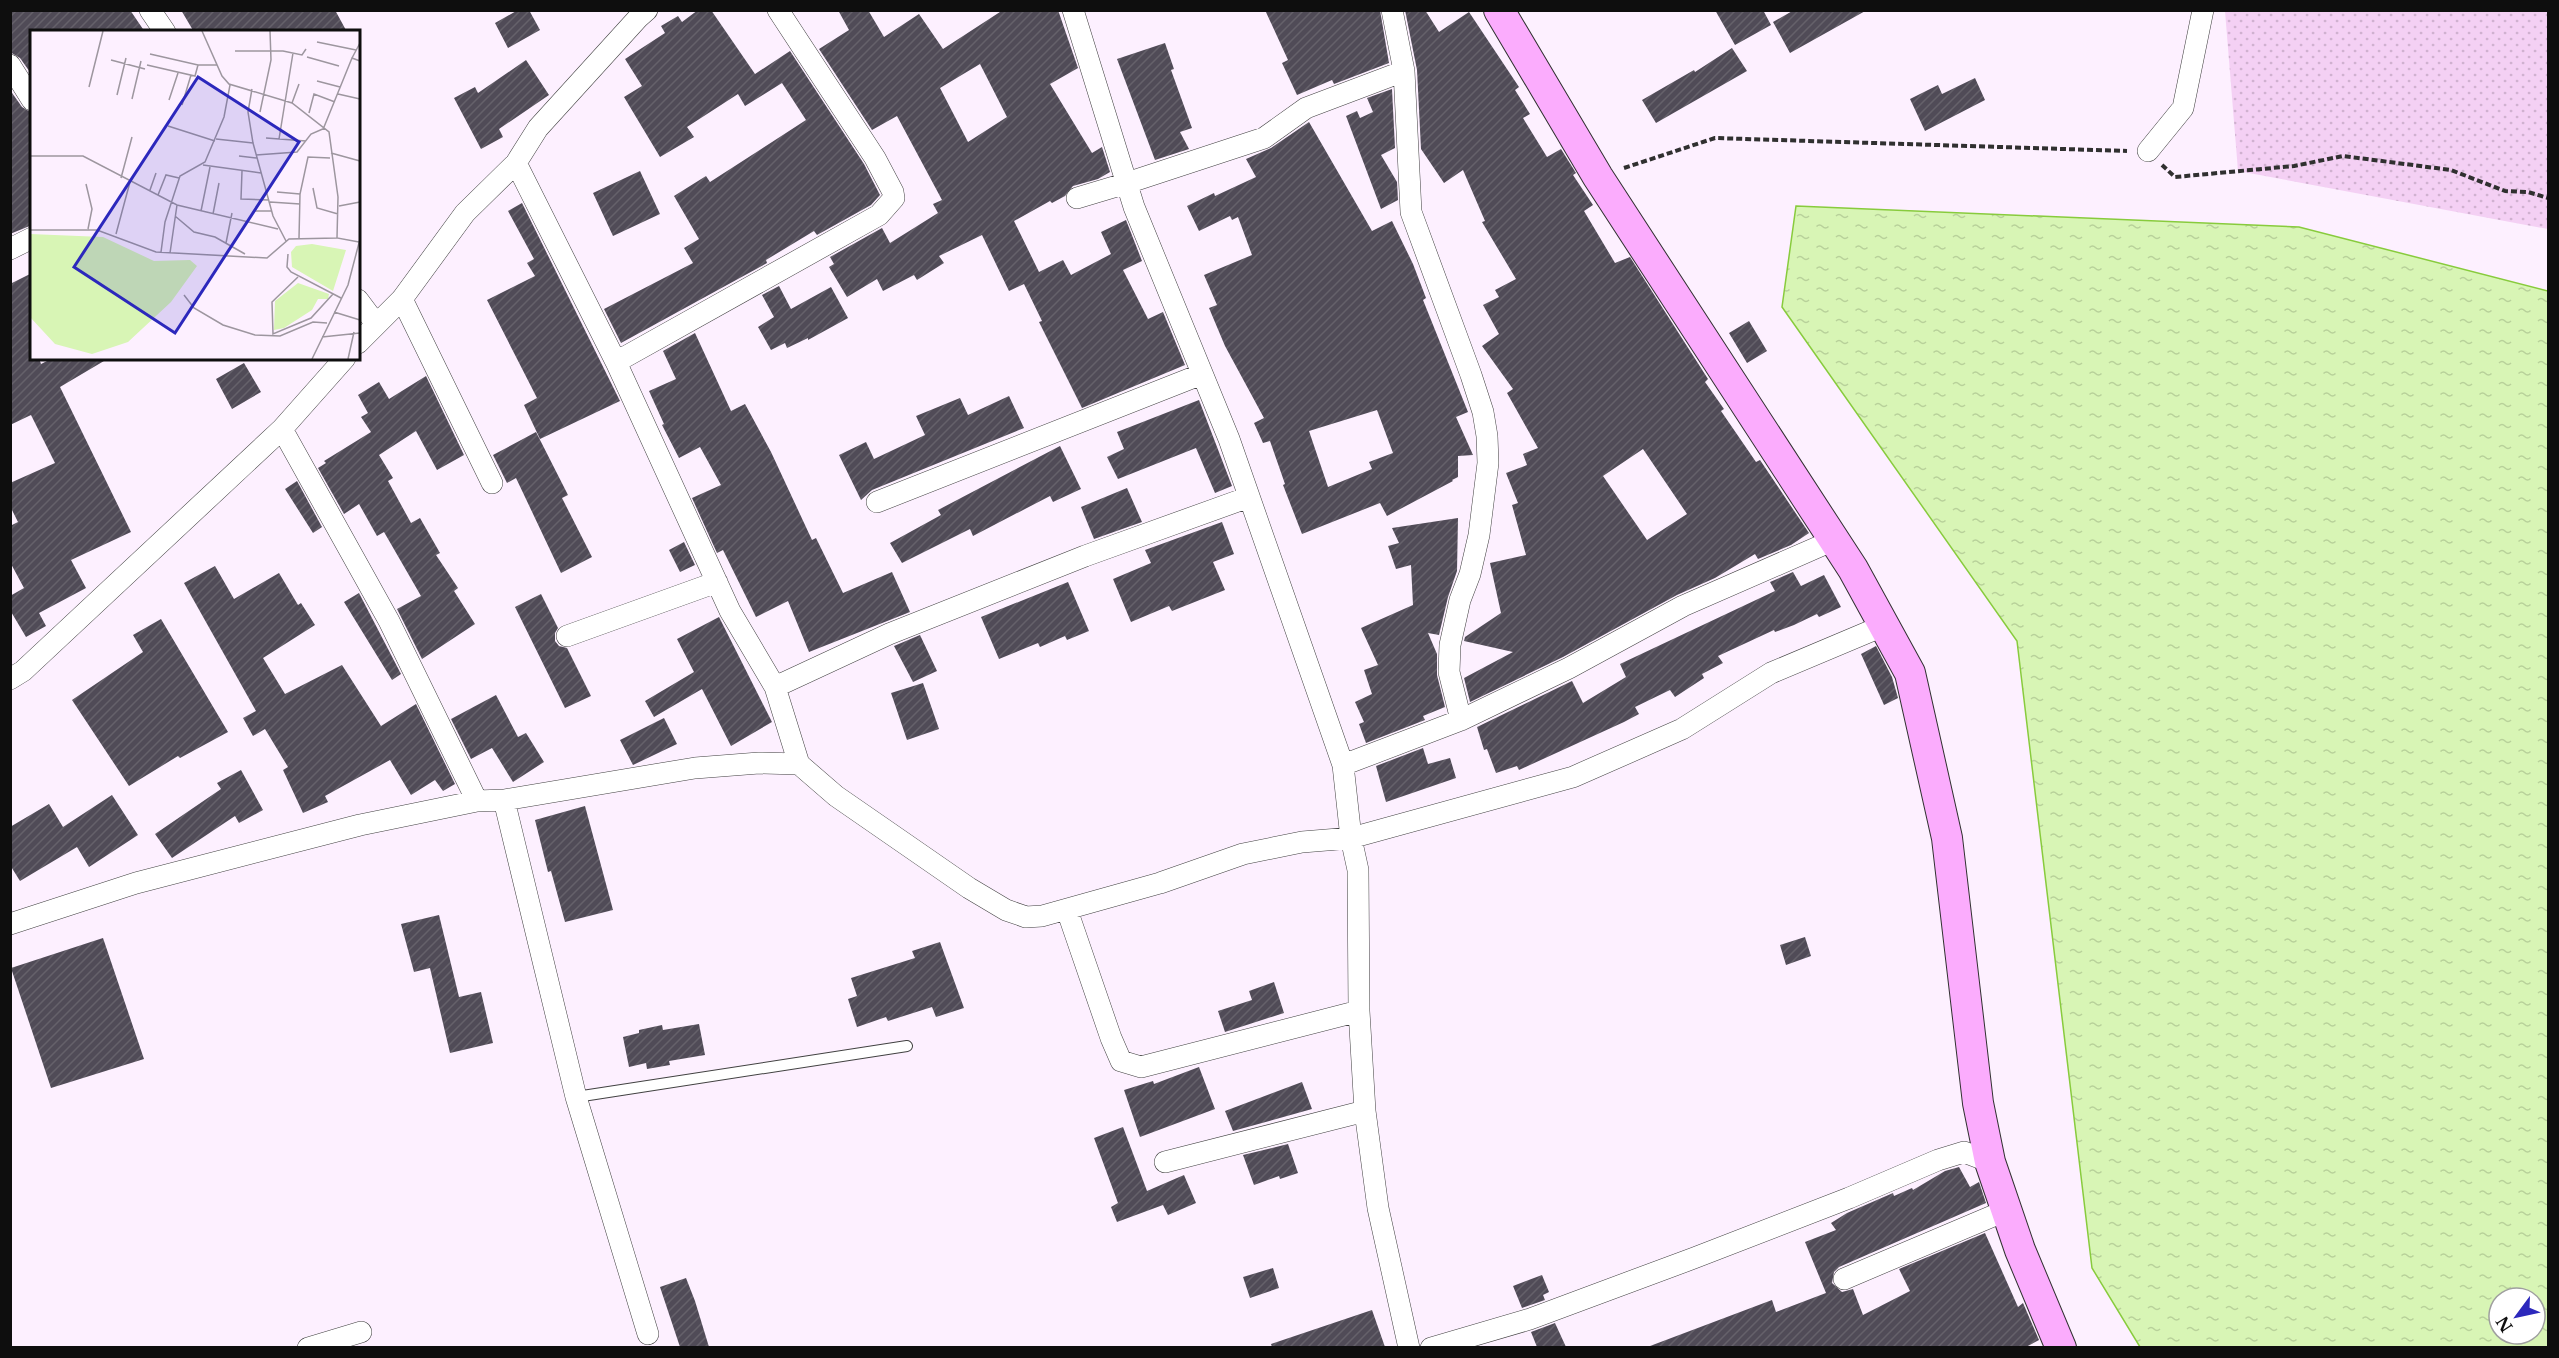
<svg xmlns="http://www.w3.org/2000/svg" width="2559" height="1358" viewBox="0 0 2559 1358" font-family="'Libre Baskerville',serif">
<defs>
<pattern id="farmland-dots" width="8" height="8" patternUnits="userSpaceOnUse" patternTransform="scale(1.5)"><rect width="8" height="8" fill="#f4d0f4"/><path d="M2 2h.1M6 6h.1" fill="none" stroke="#d0b1d0" stroke-width="1.8" stroke-linecap="round"/></pattern>
<pattern id="water-ripples" width="26" height="14" patternUnits="userSpaceOnUse" patternTransform="scale(1.5)"><rect width="26" height="14" fill="#d8f5b5"/><path d="M2 4q2-2 4 0t4 0M15 11q2-2 4 0t4 0" fill="none" stroke="#b8d19a"/></pattern>
<pattern id="building-hatch" width="6" height="6" patternUnits="userSpaceOnUse" patternTransform="scale(1.5)"><rect width="6" height="6" fill="#504b57"/><path d="M-1 1l2-2M0 6l6-6M5 7l2-2" fill="none" stroke="#65616a"/></pattern>
</defs>
<rect width="100%" height="100%" fill="#fdf0ff"/>
<path fill="url(#farmland-dots)" d="M 2225,11 L 2548,11 L 2548,229 L 2238,171 Z"/>
<path fill="url(#water-ripples)" stroke="#88cb3d" stroke-width="1.5" fill-rule="evenodd" d="M 1796,206 L 2299,227 L 2548,291 L 2548,1347 L 2140,1347 L 2092,1268 L 2017,641 L 1782,307 ZM 2499,1298 L 2535,1298 L 2535,1334 L 2499,1334 Z"/>
<path fill="url(#building-hatch)" fill-rule="evenodd" d="M 10,10 L 130,10 L 145,32 L 32,32 L 32,75 L 20,58 L 10,52 Z
M 181,10 L 335,10 L 347,32 L 194,32 Z
M 518,10 L 529,10 L 540,30 L 508,48 L 495,23 Z
M 698,10 L 711,10 L 755,74 L 790,51 L 864,164 L 880,195 L 871,205 L 817,235 L 814,231 L 766,260 L 767,263 L 621,343 L 604,309 L 693,263 L 684,248 L 699,239 L 674,196 L 706,176 L 710,182 L 806,120 L 782,83 L 745,106 L 738,94 L 687,127 L 694,137 L 660,157 L 624,97 L 642,86 L 625,59 L 665,33 L 661,26 L 678,16 L 682,22 Z
M 838,10 L 868,10 L 884,37 L 919,14 L 943,49 L 1003,10 L 1058,10 L 1078,68 L 1050,84 L 1092,153 L 1102,147 L 1110,172 L 1098,179 L 1073,186 L 1065,196 L 1052,203 L 1050,201 L 1014,221 L 1039,272 L 1063,260 L 1071,275 L 1111,254 L 1101,232 L 1126,220 L 1142,261 L 1123,270 L 1148,319 L 1163,312 L 1185,365 L 1082,408 L 1039,322 L 1042,321 L 1024,284 L 1009,291 L 982,235 L 939,256 L 944,263 L 917,280 L 914,275 L 883,291 L 877,279 L 847,297 L 829,267 L 834,264 L 830,257 L 882,228 L 890,243 L 938,213 L 933,204 L 942,200 L 897,116 L 872,130 L 819,49 L 849,30 ZM 980,64 L 1007,117 L 968,142 L 940,88 Z
M 1265,10 L 1380,10 L 1389,63 L 1334,84 L 1332,80 L 1297,95 L 1282,63 L 1288,60 Z
M 1405,10 L 1425,10 L 1439,32 L 1469,12 L 1519,87 L 1515,90 L 1530,114 L 1523,118 L 1547,157 L 1561,149 L 1576,173 L 1573,175 L 1593,205 L 1584,211 L 1615,263 L 1630,257 L 1708,379 L 1705,382 L 1724,409 L 1721,411 L 1756,462 L 1760,460 L 1809,533 L 1791,545 L 1758,559 L 1755,554 L 1715,578 L 1677,595 L 1563,657 L 1470,702 L 1464,678 L 1513,652 L 1464,641 L 1465,637 L 1501,613 L 1490,563 L 1526,555 L 1512,505 L 1518,503 L 1506,473 L 1527,465 L 1523,454 L 1538,448 L 1507,393 L 1513,389 L 1482,346 L 1499,334 L 1483,305 L 1499,297 L 1495,290 L 1516,279 L 1482,222 L 1485,221 L 1463,170 L 1444,183 L 1421,149 L 1417,70 ZM 1643,449 L 1687,514 L 1647,540 L 1603,476 Z
M 1715,10 L 1763,10 L 1771,25 L 1735,45 Z
M 1794,10 L 1867,10 L 1790,53 L 1773,22 Z
M 1165,43 L 1174,69 L 1171,70 L 1192,128 L 1180,132 L 1189,149 L 1155,160 L 1117,59 Z
M 1732,48 L 1747,71 L 1656,123 L 1642,100 L 1694,70 L 1695,72 Z
M 526,60 L 549,95 L 499,129 L 503,137 L 481,149 L 454,98 L 475,87 L 478,93 Z
M 1975,78 L 1985,100 L 1925,131 L 1910,99 L 1938,85 L 1942,94 Z
M 1392,89 L 1395,148 L 1381,155 L 1397,182 L 1398,200 L 1381,209 L 1346,116 L 1357,111 L 1360,118 L 1373,112 L 1367,98 Z
M 10,90 L 22,107 L 32,113 L 32,225 L 10,234 Z
M 1309,122 L 1372,231 L 1392,221 L 1413,264 L 1426,298 L 1423,300 L 1468,412 L 1456,417 L 1473,455 L 1458,456 L 1458,477 L 1452,480 L 1453,481 L 1387,516 L 1380,503 L 1302,534 L 1283,485 L 1285,484 L 1270,441 L 1263,443 L 1254,423 L 1264,418 L 1225,346 L 1209,308 L 1217,305 L 1204,275 L 1252,255 L 1238,217 L 1232,220 L 1230,216 L 1199,231 L 1187,206 L 1214,193 L 1215,196 L 1256,177 L 1246,159 L 1271,148 ZM 1377,410 L 1393,453 L 1369,462 L 1372,469 L 1328,487 L 1309,431 Z
M 640,171 L 660,214 L 613,236 L 593,193 Z
M 522,203 L 620,401 L 540,439 L 524,405 L 537,398 L 487,300 L 535,276 L 527,263 L 534,259 L 508,211 Z
M 32,273 L 32,358 L 39,358 L 41,364 L 53,358 L 109,358 L 60,387 L 131,532 L 71,560 L 86,588 L 39,613 L 46,626 L 26,637 L 10,610 L 10,596 L 24,588 L 10,562 L 10,526 L 18,522 L 10,506 L 10,483 L 55,463 L 31,415 L 10,425 L 10,284 Z
M 779,286 L 791,309 L 831,287 L 848,318 L 808,340 L 808,338 L 787,348 L 785,343 L 771,350 L 758,327 L 774,317 L 762,295 Z
M 1749,321 L 1767,351 L 1747,363 L 1729,333 Z
M 695,333 L 731,411 L 745,404 L 771,452 L 812,540 L 816,538 L 843,593 L 892,572 L 910,612 L 809,652 L 788,601 L 756,617 L 723,550 L 717,553 L 692,498 L 721,485 L 700,447 L 679,458 L 662,425 L 664,424 L 649,391 L 676,379 L 663,351 Z
M 244,363 L 261,392 L 232,409 L 216,379 Z
M 426,376 L 464,455 L 437,470 L 416,431 L 379,455 L 393,478 L 388,481 L 411,523 L 420,518 L 440,553 L 436,555 L 458,588 L 454,591 L 475,624 L 422,659 L 397,609 L 421,596 L 384,532 L 377,536 L 359,504 L 344,514 L 318,468 L 326,463 L 324,461 L 371,432 L 361,417 L 368,413 L 358,395 L 379,382 L 389,399 Z
M 1009,396 L 1024,428 L 872,490 L 861,500 L 839,455 L 866,442 L 874,459 L 925,435 L 916,416 L 960,398 L 968,415 Z
M 1199,400 L 1232,486 L 1215,493 L 1196,448 L 1118,479 L 1107,457 L 1124,449 L 1117,432 Z
M 536,432 L 568,495 L 562,498 L 592,557 L 561,573 L 516,478 L 507,483 L 493,455 Z
M 1060,446 L 1081,489 L 1053,502 L 1050,496 L 973,536 L 970,529 L 902,563 L 890,543 L 941,515 L 938,510 Z
M 297,481 L 322,527 L 313,533 L 285,489 Z
M 1127,488 L 1142,522 L 1094,539 L 1081,507 Z
M 1458,518 L 1457,571 L 1448,597 L 1439,635 L 1428,633 L 1437,654 L 1437,675 L 1445,707 L 1423,716 L 1425,720 L 1366,743 L 1359,724 L 1364,722 L 1355,702 L 1372,694 L 1364,670 L 1378,665 L 1361,628 L 1413,605 L 1411,565 L 1396,569 L 1388,546 L 1399,543 L 1392,528 Z
M 1222,522 L 1234,554 L 1213,562 L 1225,590 L 1172,611 L 1169,606 L 1131,622 L 1113,579 L 1151,563 L 1145,550 Z
M 684,542 L 695,565 L 680,572 L 669,550 Z
M 215,566 L 234,599 L 279,573 L 298,605 L 301,603 L 315,625 L 263,658 L 285,694 L 342,665 L 381,726 L 416,704 L 455,784 L 443,791 L 435,780 L 411,795 L 390,760 L 325,796 L 328,802 L 303,813 L 283,770 L 288,767 L 265,729 L 253,736 L 243,718 L 256,711 L 184,583 Z
M 1793,572 L 1801,586 L 1824,575 L 1841,607 L 1819,617 L 1817,614 L 1794,625 L 1775,632 L 1774,630 L 1718,656 L 1723,663 L 1702,674 L 1704,678 L 1675,697 L 1670,690 L 1635,707 L 1639,714 L 1624,722 L 1519,770 L 1517,766 L 1496,773 L 1487,749 L 1484,750 L 1477,727 L 1572,681 L 1583,703 L 1626,677 L 1620,664 L 1775,591 L 1770,582 Z
M 1068,582 L 1089,631 L 1067,640 L 1065,636 L 1040,647 L 1038,643 L 999,659 L 981,617 Z
M 359,593 L 401,674 L 392,680 L 344,602 Z
M 541,594 L 558,628 L 555,633 L 555,641 L 559,646 L 567,648 L 591,696 L 565,708 L 515,607 Z
M 719,617 L 772,722 L 731,746 L 702,689 L 654,717 L 645,701 L 694,672 L 677,639 Z
M 161,619 L 228,732 L 180,758 L 178,756 L 129,786 L 72,700 L 143,652 L 133,635 Z
M 920,635 L 937,671 L 913,682 L 894,646 Z
M 1876,646 L 1892,677 L 1898,698 L 1884,705 L 1861,654 Z
M 923,683 L 939,729 L 907,740 L 891,693 Z
M 496,695 L 518,737 L 526,733 L 544,762 L 513,782 L 492,748 L 471,759 L 451,719 Z
M 664,718 L 677,744 L 633,765 L 620,740 Z
M 1423,748 L 1428,764 L 1450,758 L 1456,778 L 1386,802 L 1376,766 Z
M 241,770 L 263,810 L 239,823 L 235,816 L 172,858 L 155,834 L 221,789 L 217,783 Z
M 112,795 L 138,835 L 89,867 L 77,847 L 20,881 L 10,865 L 10,827 L 49,804 L 63,827 Z
M 585,806 L 613,910 L 565,922 L 551,871 L 548,872 L 535,820 Z
M 439,915 L 459,997 L 481,992 L 493,1043 L 450,1053 L 430,968 L 414,972 L 401,924 Z
M 1805,937 L 1811,956 L 1786,965 L 1780,945 Z
M 103,938 L 144,1059 L 51,1088 L 11,968 Z
M 940,942 L 964,1008 L 936,1017 L 932,1007 L 888,1021 L 886,1017 L 857,1027 L 848,999 L 857,996 L 851,978 L 915,958 L 912,951 Z
M 1274,982 L 1284,1013 L 1225,1032 L 1218,1011 L 1252,1000 L 1249,991 Z
M 699,1024 L 705,1055 L 669,1061 L 670,1065 L 647,1069 L 646,1063 L 629,1067 L 623,1037 L 639,1033 L 639,1030 L 662,1025 L 663,1030 Z
M 1199,1067 L 1215,1109 L 1140,1137 L 1124,1090 L 1153,1081 L 1154,1084 Z
M 1302,1082 L 1312,1109 L 1233,1131 L 1225,1111 Z
M 1123,1127 L 1147,1191 L 1184,1175 L 1196,1203 L 1168,1215 L 1163,1205 L 1117,1222 L 1111,1207 L 1118,1203 L 1094,1138 Z
M 1288,1144 L 1298,1173 L 1280,1179 L 1279,1176 L 1254,1185 L 1243,1155 Z
M 1959,1167 L 1970,1187 L 1979,1182 L 1986,1203 L 1839,1267 L 1834,1272 L 1832,1283 L 1842,1292 L 1853,1289 L 1863,1315 L 1910,1291 L 1899,1269 L 1985,1233 L 2018,1307 L 2023,1303 L 2039,1340 L 2026,1347 L 1651,1347 L 1650,1346 L 1772,1300 L 1776,1312 L 1826,1293 L 1805,1242 L 1836,1230 L 1831,1223 L 1847,1213 L 1893,1193 L 1894,1196 L 1912,1188 L 1913,1190 L 1945,1171 Z
M 1273,1268 L 1279,1288 L 1250,1298 L 1243,1277 Z
M 1542,1275 L 1549,1292 L 1543,1295 L 1545,1300 L 1522,1308 L 1513,1286 Z
M 686,1278 L 695,1301 L 709,1347 L 680,1347 L 660,1287 Z
M 1372,1310 L 1385,1347 L 1272,1347 L 1271,1344 Z
M 1555,1323 L 1566,1347 L 1537,1347 L 1531,1332 Z"/>
<g fill="none" stroke-linecap="round" stroke-linejoin="round">
<defs>
<path id="service" d="M 576,1097 L 907,1046"/>
<path id="minor" d="M 150,10 L 165,32
M 1073,10 L 1134,207 L 1229,439 L 1343,765 L 1351,838 L 1358,870 L 1359,1011 L 1365,1111 L 1378,1208 L 1409,1348
M 1392,10 L 1404,71 L 1411,212 L 1471,375 L 1483,412 L 1487,436 L 1488,463 L 1479,535 L 1470,574 L 1460,600 L 1450,645 L 1449,672 L 1461,720
M 10,65 L 32,100
M 2148,151 L 2183,108 L 2203,10
M 516,163 L 616,362 L 730,611 L 775,687 L 799,764
M 1077,198 L 1127,183 L 1264,138 L 1306,108 L 1404,71
M 10,249 L 32,238
M 402,299 L 492,483
M 358,300 L 376,324
M 358,343 L 402,299 L 465,213 L 516,163 L 538,128 L 638,18 L 647,10
M 616,362 L 879,215 L 894,198 L 893,192 L 875,158 L 778,10
M 282,429 L 389,621 L 477,801
M 877,502 L 1202,374
M 567,636 L 717,582
M 10,679 L 23,671 L 282,429 L 345,358
M 775,687 L 889,634 L 1085,556 L 1249,497
M 1343,765 L 1461,720 L 1569,668 L 1683,606 L 1834,540
M 504,800 L 576,1097 L 648,1334
M 1067,910 L 1111,1038 L 1121,1061 L 1141,1067 L 1359,1011
M 10,924 L 136,883 L 360,825 L 477,801 L 504,800 L 695,768 L 759,763 L 799,764 L 836,796 L 969,888 L 1006,910 L 1026,917 L 1042,916 L 1160,883 L 1243,854 L 1302,842 L 1351,838 L 1573,777 L 1682,729 L 1771,673 L 1885,625
M 1165,1162 L 1365,1111
M 1844,1279 L 2007,1210
M 308,1348 L 361,1332
M 1431,1348 L 1530,1319 L 1694,1258 L 1849,1198 L 1938,1160 L 1964,1152 L 1990,1162"/>
<path id="secondary" d="M 1499,10 L 1598,177 L 1853,569 L 1910,673 L 1947,838 L 1978,1103 L 1990,1162 L 2020,1250 L 2061,1348"/>
</defs>
<use href="#service" stroke="#414141" stroke-width="12"/>
<use href="#minor" stroke="#414141" stroke-width="22"/>
<use href="#secondary" stroke="#303030" stroke-width="32"/>
<path stroke="#303030" stroke-width="4" stroke-dasharray="6 3" stroke-linecap="butt" d="M 2162,165 L 2175,177 L 2294,166 L 2343,156 L 2451,170 L 2505,191 L 2528,192 L 2548,198
M 1624,168 L 1715,138 L 2127,151"/>
<use href="#service" stroke="#fff" stroke-width="10"/>
<use href="#minor" stroke="#fff" stroke-width="21"/>
<use href="#secondary" stroke="#fbacfd" stroke-width="30"/>
</g>
<g transform="translate(30 30)">
<rect width="330" height="330" fill="#fdf0ff"/>
<path d="M 0,204 L 73,207 L 124,231 L 160,230 L 167,236 L 141,272 L 98,312 L 62,324 L 25,314 L 0,287 ZM 282,214 L 316,220 L 303,261 L 262,237 L 261,222 L 266,216 ZM 268,253 L 299,264 L 298,269 L 288,269 L 282,280 L 254,298 L 244,300 L 245,271 Z" fill="#d8f5b5"/>
<path fill="none" stroke="#9d969f" stroke-width="1.5" d="M 172,1 L 192,46 L 199,54 L 262,73 L 299,102 L 308,167 L 307,208 L 329,212M 287,12 L 326,20M 330,13 L 322,28 L 330,31M 205,21 L 253,21 L 272,25 L 276,19M 120,24 L 168,35 L 187,35M 277,27 L 309,36M 81,30 L 115,39M 117,35 L 165,46 L 168,35M 287,51 L 310,57M 59,57 L 73,1M 222,59 L 218,82 L 223,113 L 243,186 L 256,211M 308,64 L 330,69M 87,65 L 96,28M 102,69 L 111,31M 139,70 L 148,43M 262,73 L 269,54M 152,75 L 161,45M 230,82 L 241,30 L 240,1M 279,83 L 284,64 L 305,72M 138,96 L 185,111M 294,97 L 322,28M 236,108 L 276,111M 186,109 L 223,113M 249,109 L 263,23M 301,123 L 330,131M 226,125 L 267,122 L 281,104 L 295,98M 0,126 L 53,126 L 147,175 L 248,199M 209,126 L 227,128M 173,135 L 231,143M 212,141 L 211,169 L 239,170M 91,148 L 102,107M 56,154 L 62,179 L 58,199M 283,158 L 287,178 L 308,184M 120,160 L 126,143M 247,162 L 270,164M 128,165 L 136,145 L 149,148M 240,172 L 270,174M 309,176 L 330,172M 171,181 L 180,137M 223,181 L 242,181M 183,184 L 189,153M 145,186 L 164,202 L 185,207 L 215,224M 0,200 L 67,200 L 126,222 L 237,228 L 259,209 L 307,208M 86,204 L 100,152M 269,208 L 270,164 L 278,127 L 300,128M 196,213 L 202,183M 131,222 L 135,192 L 150,146 L 175,132 L 194,87 L 200,55M 140,223 L 147,175M 258,224 L 257,237 L 261,242 L 311,268M 268,247 L 242,272 L 243,304 L 281,288 L 303,264M 154,265 L 164,278 L 193,295 L 225,305 L 250,306 L 283,292 L 297,293M 304,282 L 330,290M 292,307 L 330,303M 282,329 L 318,255 L 330,209M 318,329 L 324,302"/>
<path fill="#2c28bc" fill-opacity="0.15" stroke="#2c28bc" stroke-width="3" d="M 168,47 L 269,112 L 145,303 L 44,237 Z"/>
<rect width="330" height="330" fill="none" stroke="#0e0e0e" stroke-width="3"/>
</g>
<rect width="2559" height="1358" fill="none" stroke="#0e0e0e" stroke-width="24"/>
<g transform="translate(2517 1316) rotate(237)"><circle r="28" fill="#ffffff" stroke="#9f9f9f" stroke-width="1.5"/>
<path d="M0-4.5L10 22L0 15L-10 22Z" fill="#2c28bc"/>
<text y="-9" font-size="16" font-weight="bold" text-anchor="middle" fill="#0e0e0e">N</text>
</g>
</svg>
